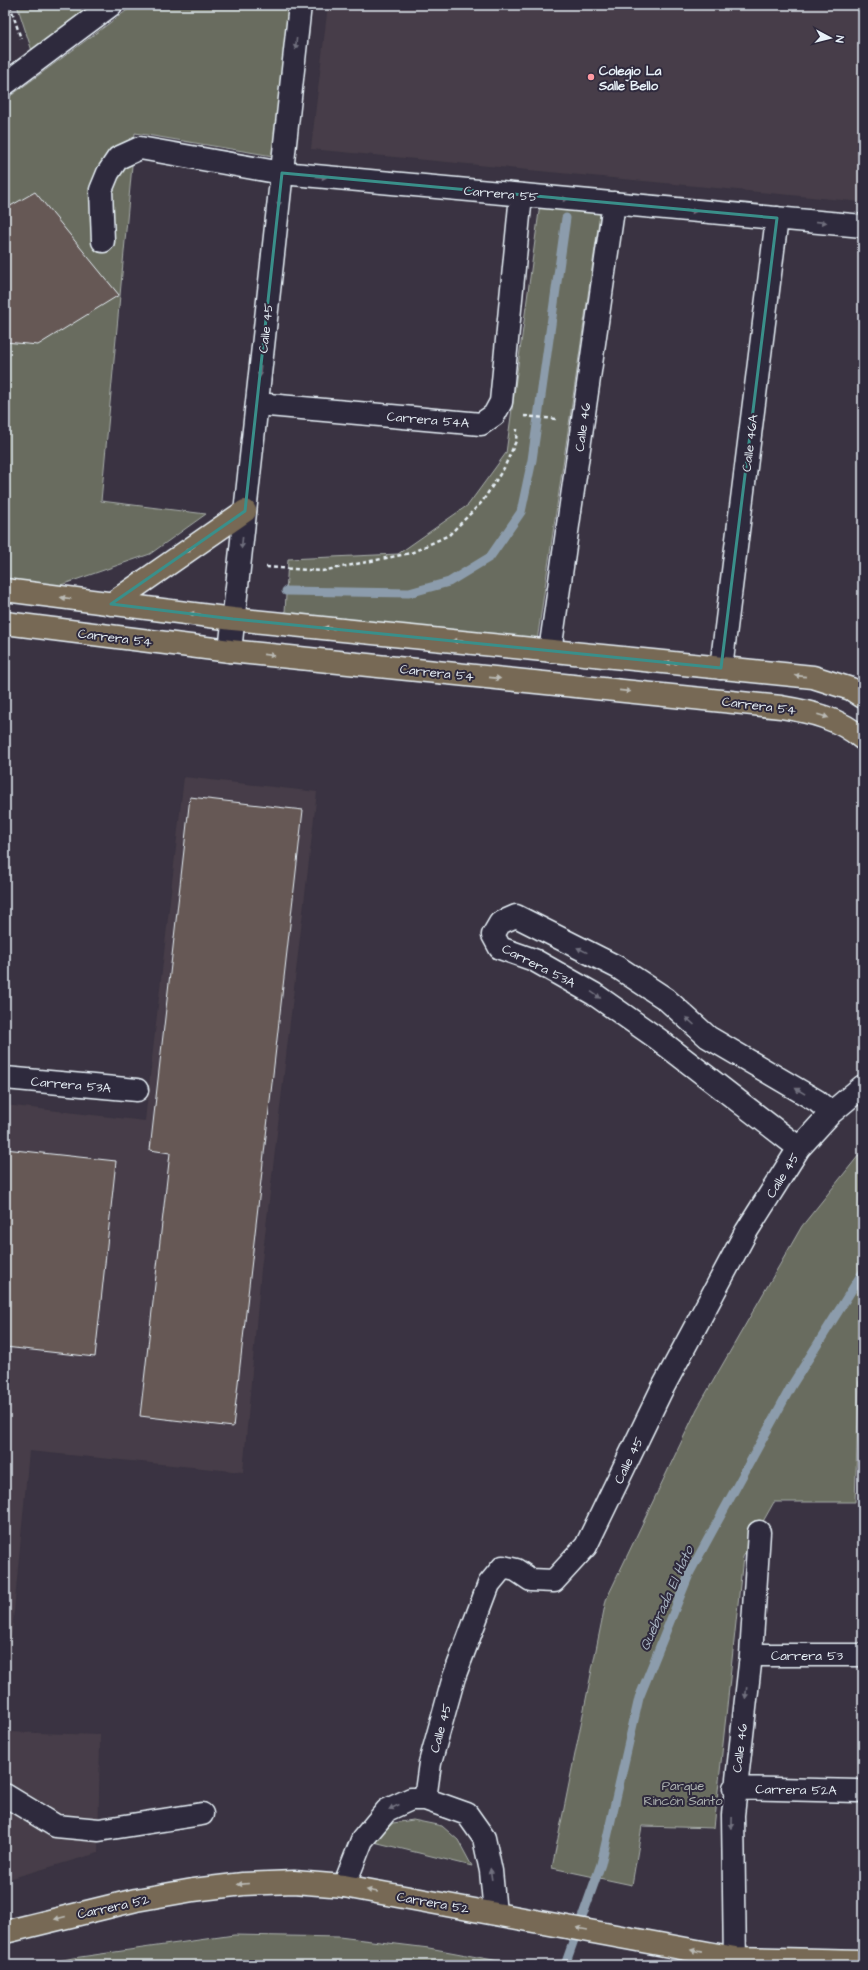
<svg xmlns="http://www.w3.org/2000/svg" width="868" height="1970" viewBox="0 0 868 1970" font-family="'Architects Daughter',sans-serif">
<rect width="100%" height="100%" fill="#3a3342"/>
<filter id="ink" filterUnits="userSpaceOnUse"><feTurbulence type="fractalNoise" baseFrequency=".025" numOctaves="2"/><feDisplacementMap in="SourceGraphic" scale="8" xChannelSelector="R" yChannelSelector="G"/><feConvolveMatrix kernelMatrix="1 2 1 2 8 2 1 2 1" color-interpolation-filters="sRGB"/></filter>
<g filter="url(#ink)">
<path fill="#473e48" d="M 328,5 L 863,5 L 863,202 L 311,149 Z
M 184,777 L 317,792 L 261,1269 L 243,1472 L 29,1451 L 5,1706 L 5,1105 L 145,1121 Z
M 5,1732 L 100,1735 L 98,1853 L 5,1880 Z"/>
<path fill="#696c5e" stroke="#a8aeab" d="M 17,5 L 96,5 L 32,51 Z
M 134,5 L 292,5 L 273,156 L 135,133 L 101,501 L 206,514 L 150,554 L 58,586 L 5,579 L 5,100 Z
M 541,197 L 600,214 L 537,641 L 285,612 L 288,559 L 398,554 L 468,505 L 506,453 Z
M 863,1150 L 863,1376 L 859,1382 L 855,1502 L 774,1502 L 743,1557 L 714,1828 L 642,1826 L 632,1885 L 552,1868 L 606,1600 L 697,1409 L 802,1226 Z
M 413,1820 L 442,1826 L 458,1840 L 472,1866 L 374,1842 L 393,1823 Z
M 234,1935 L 339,1937 L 429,1948 L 520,1965 L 38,1965 L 73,1958 Z"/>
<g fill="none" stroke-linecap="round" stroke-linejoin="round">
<path stroke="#8c9cac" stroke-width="9" d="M 286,591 L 409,593 L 449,582 L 490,557 L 521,512 L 532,460 L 566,218
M 565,1965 L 601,1864 L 639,1698 L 690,1572 L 792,1385 L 863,1272"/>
</g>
<path fill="#665955" stroke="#e8f1f8" d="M 35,192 L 119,295 L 38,345 L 5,342 L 5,209 Z
M 190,797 L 303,810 L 233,1427 L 140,1416 L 170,1153 L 150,1150 Z
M 5,1149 L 116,1161 L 95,1357 L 5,1347 Z"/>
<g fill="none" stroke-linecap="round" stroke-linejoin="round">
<defs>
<path id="minor" d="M 5,84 L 111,5
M 103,241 L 101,190 L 108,173 L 118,158 L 140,148 L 282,173 L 863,226
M 257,404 L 481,424 L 494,415 L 501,402 L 521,195
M 230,651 L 300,5
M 550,651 L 614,203
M 721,668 L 777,218
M 5,1078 L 137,1090
M 799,1148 L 658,1039 L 594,994 L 534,960 L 500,948 L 493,935 L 500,923 L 516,916 L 619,968 L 666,999 L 708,1037 L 817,1101 L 831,1113
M 751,1655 L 863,1655
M 734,1788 L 857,1791
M 5,1795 L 56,1826 L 99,1830 L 202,1814
M 425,1799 L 430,1763 L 454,1677 L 489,1584 L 503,1567 L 516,1570 L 531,1580 L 554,1581 L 586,1546 L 661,1391 L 746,1232 L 799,1148 L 831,1113 L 863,1086
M 344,1886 L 362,1840 L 387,1810 L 411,1799 L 425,1799 L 467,1814 L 484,1838 L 491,1871 L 495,1913
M 735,1965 L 733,1815 L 751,1655 L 759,1532"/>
<path id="major" d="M 5,590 L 233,619 L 813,677 L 851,689 L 863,697
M 111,604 L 245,511
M 5,623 L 230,651 L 781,707 C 811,712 839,718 863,739
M 5,1932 L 136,1900 L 193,1890 L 243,1884 L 294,1882 L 344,1886 L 735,1958 L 863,1961"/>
</defs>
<use href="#minor" stroke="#e8f1f8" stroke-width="25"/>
<use href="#major" stroke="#e8f1f8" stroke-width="25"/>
<path stroke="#e8f1f8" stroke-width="2.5" stroke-dasharray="4 3" stroke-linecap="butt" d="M 10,5 L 21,39
M 524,416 L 557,419
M 266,567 L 322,571 L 411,553 L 449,535 L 482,502 L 504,468 L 516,441 L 517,429"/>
<use href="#minor" stroke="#2f2a3d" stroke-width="22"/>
<use href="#major" stroke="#776954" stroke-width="22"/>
</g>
<defs><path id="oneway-solid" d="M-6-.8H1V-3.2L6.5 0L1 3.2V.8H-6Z"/></defs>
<g fill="#70707e">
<use href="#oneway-solid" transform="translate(296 44) rotate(96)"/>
<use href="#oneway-solid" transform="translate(321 177) rotate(5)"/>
<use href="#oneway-solid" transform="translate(562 199) rotate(5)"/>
<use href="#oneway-solid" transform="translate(279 201) rotate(96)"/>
<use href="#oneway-solid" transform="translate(691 211) rotate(5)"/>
<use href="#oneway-solid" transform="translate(821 222) rotate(5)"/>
<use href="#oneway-solid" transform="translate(260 372) rotate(96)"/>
<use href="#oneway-solid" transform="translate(242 543) rotate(96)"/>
<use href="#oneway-solid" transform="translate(582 950) rotate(-154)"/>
<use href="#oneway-solid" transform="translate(596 995) rotate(34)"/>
<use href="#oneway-solid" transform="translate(690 1021) rotate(-138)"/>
<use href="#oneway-solid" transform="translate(800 1091) rotate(-149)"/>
<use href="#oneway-solid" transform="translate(746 1693) rotate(97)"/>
<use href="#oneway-solid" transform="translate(394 1807) rotate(155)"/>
<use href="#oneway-solid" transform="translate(732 1823) rotate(91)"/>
<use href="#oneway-solid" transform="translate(491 1874) rotate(-98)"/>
</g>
<g fill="#bbbbb6">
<use href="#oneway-solid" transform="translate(190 549) rotate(145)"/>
<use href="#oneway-solid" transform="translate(66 598) rotate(-173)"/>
<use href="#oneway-solid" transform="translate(195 614) rotate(-173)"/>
<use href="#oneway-solid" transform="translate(329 628) rotate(-174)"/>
<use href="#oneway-solid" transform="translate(458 641) rotate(-174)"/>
<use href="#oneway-solid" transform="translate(269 655) rotate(6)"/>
<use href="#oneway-solid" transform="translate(671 663) rotate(-174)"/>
<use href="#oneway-solid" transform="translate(800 676) rotate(-174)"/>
<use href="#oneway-solid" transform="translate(495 678) rotate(6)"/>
<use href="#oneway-solid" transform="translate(625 691) rotate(6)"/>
<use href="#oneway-solid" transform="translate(823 716) rotate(18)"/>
<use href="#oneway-solid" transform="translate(243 1884) rotate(175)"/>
<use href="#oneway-solid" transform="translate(372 1891) rotate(-170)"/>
<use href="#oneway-solid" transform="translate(60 1918) rotate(166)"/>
<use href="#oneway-solid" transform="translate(582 1929) rotate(-170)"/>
<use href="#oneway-solid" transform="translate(696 1951) rotate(-169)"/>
</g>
</g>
<path fill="none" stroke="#3a8f8a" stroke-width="3" stroke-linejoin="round" d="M 282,173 L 777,218 L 721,668 L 233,619 L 111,604 L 245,511 Z"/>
<circle fill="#ff9aa2" stroke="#2f2a3d" stroke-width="1.5" cx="591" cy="77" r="4"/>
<g text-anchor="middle" stroke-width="4" stroke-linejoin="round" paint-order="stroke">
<g font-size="13" font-weight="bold" fill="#e8f1f8" stroke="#2f2a3d" text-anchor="start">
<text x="599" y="75">Colegio La<tspan x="599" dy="15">Salle Bello</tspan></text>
</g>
<g font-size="13" fill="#e8f1f8" stroke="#2f2a3d">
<text transform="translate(501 193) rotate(5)" y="5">Carrera 55</text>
<text transform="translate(265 328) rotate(-84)" y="5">Calle 45</text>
<text transform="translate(428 419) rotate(5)" y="5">Carrera 54A</text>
<text transform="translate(582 427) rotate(-82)" y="5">Calle 46</text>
<text transform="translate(749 443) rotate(-83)" y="5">Calle 46A</text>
<text transform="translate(115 637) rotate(7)" y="5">Carrera 54</text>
<text transform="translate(437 672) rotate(6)" y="5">Carrera 54</text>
<text transform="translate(759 705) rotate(7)" y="5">Carrera 54</text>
<text transform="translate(539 965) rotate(27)" y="5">Carrera 53A</text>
<text transform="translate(71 1084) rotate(5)" y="5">Carrera 53A</text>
<text transform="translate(782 1175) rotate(-58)" y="5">Calle 45</text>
<text transform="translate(628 1460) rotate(-64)" y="5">Calle 45</text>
<text x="807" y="1660">Carrera 53</text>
<text transform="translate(440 1728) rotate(-75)" y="5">Calle 45</text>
<text transform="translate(739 1748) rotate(-83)" y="5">Calle 46</text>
<text transform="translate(796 1789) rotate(1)" y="5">Carrera 52A</text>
<text transform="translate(433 1902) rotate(10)" y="5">Carrera 52</text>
<text transform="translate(113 1906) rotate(-12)" y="5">Carrera 52</text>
</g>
<g font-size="13" fill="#afb5b3" stroke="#2f2a3d">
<text x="683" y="1790">Parque<tspan x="683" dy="15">Rincón Santo</tspan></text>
</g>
<g font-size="14" font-style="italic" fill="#abb8c6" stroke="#2f2a3d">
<text transform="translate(666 1598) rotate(-66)" y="5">Quebrada El Hato</text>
</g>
</g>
<rect width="868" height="1970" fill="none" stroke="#2f2a3d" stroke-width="20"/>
<rect x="10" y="10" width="848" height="1950" fill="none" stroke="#e8f1f8" stroke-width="1.5" filter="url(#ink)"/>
<g transform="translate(830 38) rotate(97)" stroke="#2f2a3d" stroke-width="3" paint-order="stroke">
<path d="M0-3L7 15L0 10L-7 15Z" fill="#e8f1f8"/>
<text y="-6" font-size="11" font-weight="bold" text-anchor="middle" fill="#e8f1f8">N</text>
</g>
</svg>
